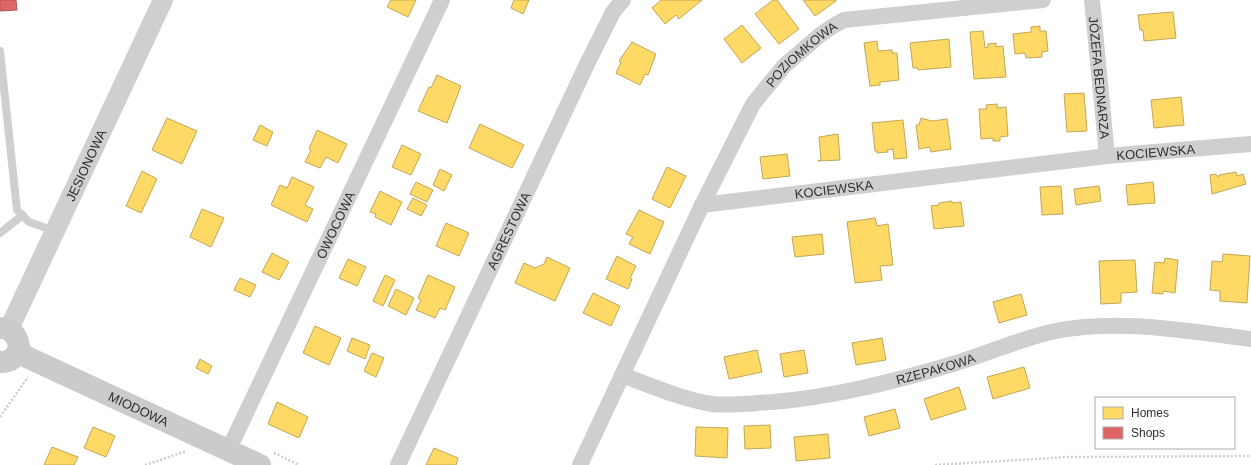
<svg xmlns="http://www.w3.org/2000/svg" width="1251" height="465" viewBox="0 0 1251 465" font-family="Helvetica,sans-serif">
<rect width="100%" height="100%" fill="#fff"/>
<path fill="#ffd966" stroke="#c1a656" d="M 391,0 L 416,0 L 408,17 L 387,7 Z
M 514,0 L 529,0 L 523,14 L 511,8 Z
M 661,0 L 702,0 L 679,19 L 676,15 L 665,24 L 652,8 Z
M 773,0 L 777,0 L 799,29 L 779,44 L 755,14 Z
M 803,0 L 836,0 L 836,1 L 815,16 Z
M 1173,12 L 1176,38 L 1144,41 L 1143,30 L 1140,30 L 1138,15 Z
M 742,25 L 761,48 L 742,63 L 724,39 Z
M 1040,26 L 1040,31 L 1046,31 L 1048,51 L 1042,52 L 1042,57 L 1026,58 L 1025,53 L 1015,54 L 1013,34 L 1031,32 L 1031,27 Z
M 983,31 L 985,48 L 988,47 L 988,44 L 996,43 L 996,47 L 1003,46 L 1006,77 L 974,79 L 970,32 Z
M 949,39 L 951,67 L 918,70 L 918,68 L 913,68 L 910,43 Z
M 877,41 L 878,51 L 892,50 L 892,53 L 897,53 L 899,80 L 880,82 L 880,85 L 870,86 L 864,43 Z
M 632,42 L 656,54 L 648,75 L 645,74 L 640,85 L 616,73 L 621,62 L 619,61 Z
M 437,75 L 461,86 L 447,123 L 418,111 L 429,87 L 431,88 Z
M 1084,93 L 1087,131 L 1067,132 L 1064,94 Z
M 1181,97 L 1184,125 L 1154,128 L 1151,100 Z
M 997,104 L 997,108 L 1006,107 L 1008,136 L 1000,137 L 1000,141 L 993,141 L 993,138 L 981,139 L 979,109 L 987,109 L 986,105 Z
M 167,118 L 197,131 L 182,164 L 152,150 Z
M 921,118 L 932,121 L 947,119 L 951,149 L 931,152 L 930,147 L 919,149 L 916,125 L 919,125 Z
M 903,120 L 907,158 L 894,159 L 893,149 L 887,150 L 888,152 L 877,153 L 877,151 L 875,151 L 872,123 Z
M 480,124 L 524,145 L 512,168 L 469,148 Z
M 260,125 L 273,132 L 267,146 L 253,140 Z
M 317,130 L 347,144 L 338,163 L 326,157 L 320,168 L 305,162 L 311,150 L 309,149 Z
M 838,134 L 840,160 L 818,161 L 821,160 L 819,137 Z
M 402,145 L 421,154 L 411,175 L 392,167 Z
M 787,154 L 790,176 L 763,179 L 760,157 Z
M 667,167 L 686,176 L 670,208 L 652,199 Z
M 440,169 L 452,175 L 444,191 L 433,185 Z
M 142,171 L 157,179 L 141,213 L 126,206 Z
M 1236,172 L 1237,176 L 1243,174 L 1246,184 L 1212,194 L 1210,175 L 1215,174 L 1219,177 L 1219,175 Z
M 292,177 L 314,187 L 305,205 L 313,209 L 307,222 L 271,205 L 280,185 L 287,188 Z
M 416,182 L 433,190 L 427,202 L 410,194 Z
M 1153,182 L 1155,203 L 1128,205 L 1126,185 Z
M 1061,186 L 1063,214 L 1042,215 L 1040,187 Z
M 1099,186 L 1101,201 L 1076,205 L 1074,189 Z
M 380,191 L 402,202 L 391,225 L 375,217 L 376,214 L 370,212 Z
M 413,198 L 427,205 L 421,216 L 407,209 Z
M 952,201 L 952,203 L 961,202 L 964,226 L 934,229 L 931,206 L 939,205 L 939,203 Z
M 202,209 L 224,218 L 211,247 L 190,237 Z
M 639,210 L 664,222 L 650,254 L 629,244 L 633,237 L 626,234 Z
M 875,218 L 877,226 L 888,224 L 893,265 L 880,266 L 882,280 L 855,283 L 847,222 Z
M 446,223 L 469,233 L 459,256 L 436,246 Z
M 822,234 L 824,254 L 795,257 L 792,237 Z
M 272,253 L 289,262 L 279,280 L 262,272 Z
M 1223,254 L 1250,256 L 1247,303 L 1220,301 L 1220,291 L 1210,290 L 1212,261 L 1222,262 Z
M 617,256 L 636,266 L 630,278 L 632,279 L 628,289 L 606,279 Z
M 547,257 L 570,268 L 555,301 L 515,283 L 524,263 L 535,268 L 544,264 Z
M 1165,258 L 1178,260 L 1175,293 L 1163,291 L 1163,294 L 1152,293 L 1155,262 L 1164,263 Z
M 348,259 L 366,267 L 357,286 L 339,278 Z
M 1135,260 L 1137,292 L 1121,293 L 1121,303 L 1101,304 L 1099,261 Z
M 385,275 L 395,280 L 383,306 L 373,301 Z
M 428,275 L 455,287 L 445,310 L 440,308 L 435,318 L 416,310 L 421,300 L 418,298 Z
M 240,278 L 256,285 L 250,297 L 234,290 Z
M 396,289 L 414,298 L 406,315 L 388,306 Z
M 593,293 L 620,306 L 611,326 L 583,313 Z
M 1021,294 L 1027,315 L 999,323 L 993,302 Z
M 315,326 L 341,338 L 329,365 L 303,353 Z
M 352,338 L 370,345 L 365,359 L 347,351 Z
M 882,338 L 886,360 L 856,365 L 852,343 Z
M 757,350 L 762,372 L 729,379 L 724,357 Z
M 804,350 L 808,373 L 784,377 L 780,354 Z
M 372,353 L 384,358 L 376,377 L 364,371 Z
M 200,359 L 212,366 L 208,374 L 196,368 Z
M 1024,367 L 1030,388 L 993,399 L 987,377 Z
M 959,387 L 966,409 L 931,420 L 924,399 Z
M 277,402 L 308,417 L 299,438 L 268,424 Z
M 895,409 L 900,428 L 869,436 L 864,417 Z
M 770,425 L 771,448 L 745,449 L 744,426 Z
M 93,427 L 115,436 L 106,457 L 84,448 Z
M 696,427 L 728,428 L 727,458 L 695,456 Z
M 828,434 L 830,458 L 796,461 L 794,437 Z
M 52,447 L 78,457 L 74,465 L 44,465 Z
M 434,448 L 458,458 L 456,465 L 426,465 Z"/>
<path fill="#e06666" stroke="#ab5656" d="M 0,0 L 16,0 L 17,10 L 0,11 Z"/>
<g fill="none" stroke-linecap="round" stroke-linejoin="round">
<path stroke="#cdcdcd" stroke-width="2.5" stroke-dasharray="2 2" stroke-linecap="butt" d="M 0,417 L 28,377
M 274,453 L 299,465
M 145,465 L 187,451
M 935,465 L 1068,457 L 1251,456"/>
<path stroke="#cfcfcf" stroke-width="8" d="M 0,51 L 17,210 L 29,222 L 55,231
M 0,233 L 23,215"/>
<g stroke="#cfcfcf" stroke-width="16">
<path id="s1" d="M 1092,0 L 1107,156"/>
<path id="s2" d="M 702,205 L 753,104 L 784,66 L 820,35 L 833,26 L 844,20 L 1043,0"/>
<path id="s3" d="M 622,375 C 652,386 681,399 712,404 C 731,406 753,403 773,402 C 833,397 892,382 950,365 C 984,355 1017,340 1051,332 C 1117,318 1186,331 1251,339"/>
<path id="s4" d="M 228,451 L 442,0"/>
<path id="s5" d="M 398,465 L 588,62 L 613,12 L 623,0"/>
<path id="s6" d="M 580,465 L 702,205 L 1107,156 L 1251,144"/>
</g>
<path stroke="#cfcfcf" stroke-width="20" id="s7" d="M 9,329 L 163,0"/>
<g stroke="#cbcbcb" stroke-width="22">
<path d="M 0,328 C 11,328 17,335 19,346 C 17,357 11,362 0,362"/>
<path id="s8" d="M 18,353 L 260,465"/>
</g>
</g>
<g text-anchor="middle" stroke-width="4" stroke-linejoin="round" paint-order="stroke">
<g font-size="13" fill="#303030" stroke="#fff">
<text dy="5" stroke="none"><textPath href="#s2" startOffset="183">POZIOMKOWA</textPath></text>
<text dy="5" stroke="none"><textPath href="#s1" startOffset="78">JÓZEFA BEDNARZA</textPath></text>
<text dy="5" stroke="none"><textPath href="#s6" startOffset="744">KOCIEWSKA</textPath></text>
<text dy="5" stroke="none"><textPath href="#s7" startOffset="181">JESIONOWA</textPath></text>
<text dy="5" stroke="none"><textPath href="#s6" startOffset="420">KOCIEWSKA</textPath></text>
<text dy="5" stroke="none"><textPath href="#s4" startOffset="250">OWOCOWA</textPath></text>
<text dy="5" stroke="none"><textPath href="#s5" startOffset="259">AGRESTOWA</textPath></text>
<text dy="5" stroke="none"><textPath href="#s3" startOffset="322">RZEPAKOWA</textPath></text>
<text dy="5" stroke="none"><textPath href="#s8" startOffset="133">MIODOWA</textPath></text>
</g>
</g>
<rect x="1095" y="397" width="140" height="52" fill="#ffffff" stroke="#acacac"/>
<rect x="1103" y="407" width="20" height="12" fill="#ffd966" stroke="#acacac"/>
<text x="1131" y="417" font-size="12" fill="#303030">Homes</text>
<rect x="1103" y="427" width="20" height="12" fill="#e06666" stroke="#acacac"/>
<text x="1131" y="437" font-size="12" fill="#303030">Shops</text>
</svg>
